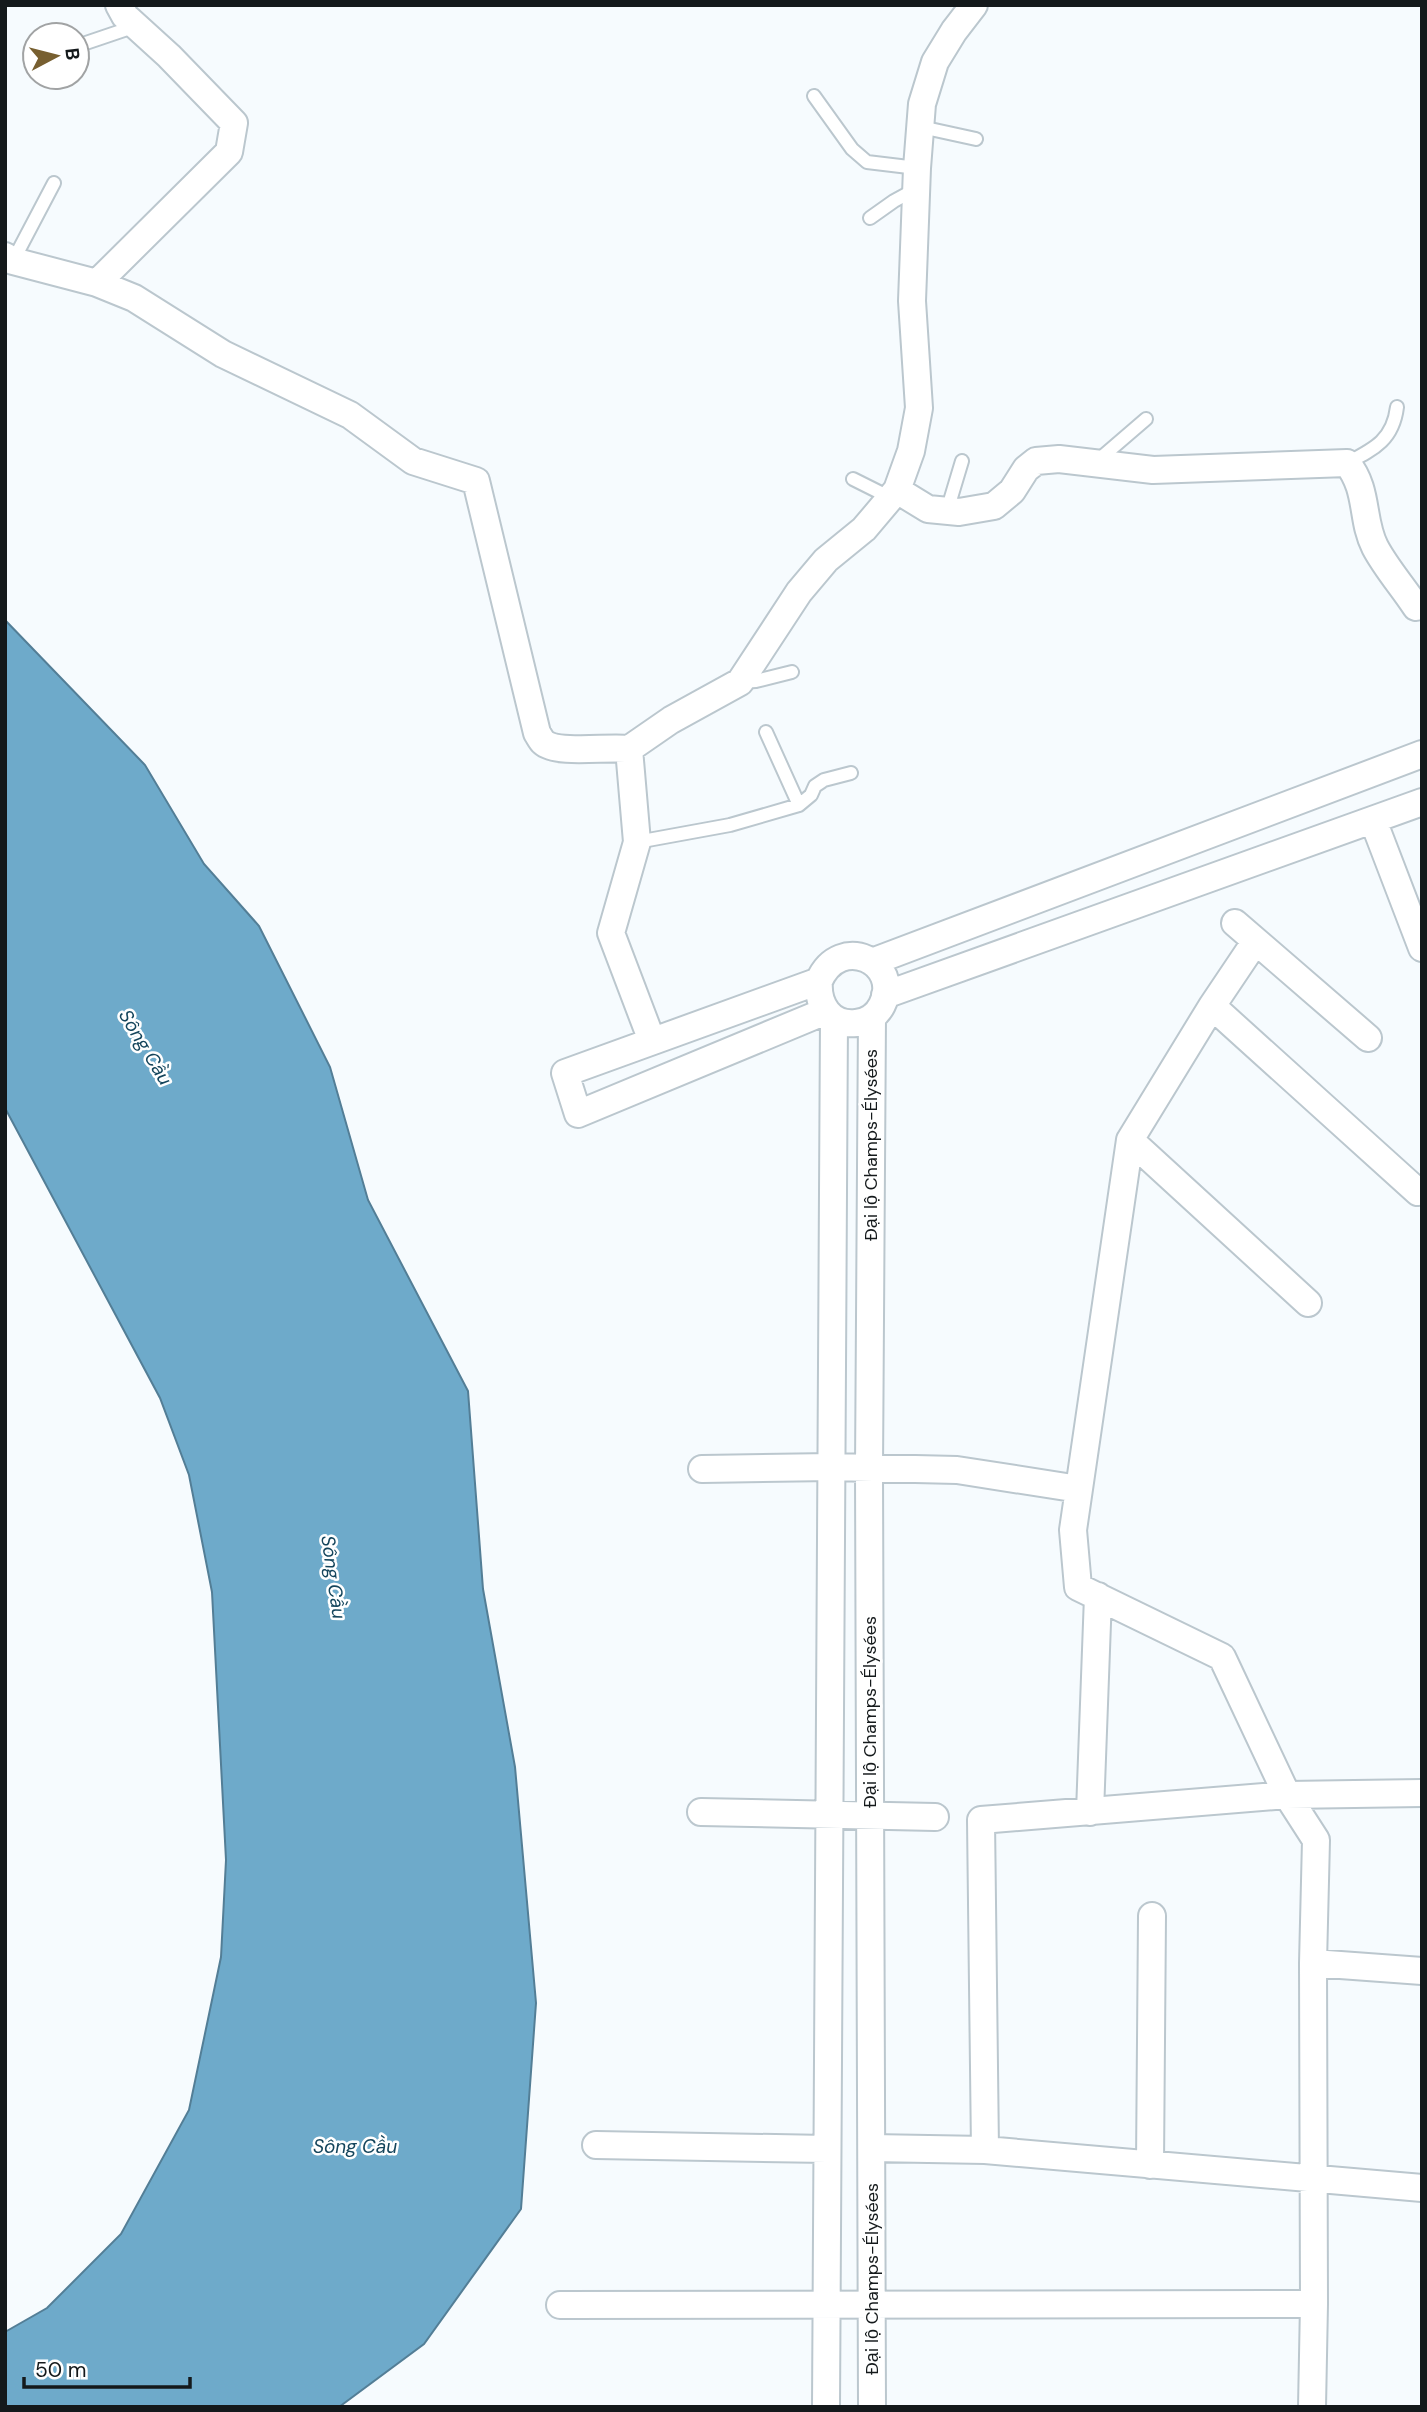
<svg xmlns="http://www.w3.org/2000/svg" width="1427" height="2412" viewBox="0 0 1427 2412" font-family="'DM Sans',sans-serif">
<rect width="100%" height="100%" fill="#f6fbfe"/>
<path fill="#6eaaca" stroke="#537e96" stroke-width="2" d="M 5,620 L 145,765 L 204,864 L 259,926 L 330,1067 L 368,1200 L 468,1391 L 483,1589 L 515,1767 L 536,2003 L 521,2209 L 424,2344 L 339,2407 L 5,2407 L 5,2332 L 47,2308 L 121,2234 L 189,2110 L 221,1957 L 226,1860 L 212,1592 L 189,1475 L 160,1398 L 5,1108 Z"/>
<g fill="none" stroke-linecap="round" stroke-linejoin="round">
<defs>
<path id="service" d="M 77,46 L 136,26
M 814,96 L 852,149 L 867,162 L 917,168
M 921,127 L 976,139
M 870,218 L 894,201 L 916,189
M 13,261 L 54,183
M 1096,462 L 1146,419
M 1347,463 C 1374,449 1393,440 1397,407
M 853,479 L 891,498
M 947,511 L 962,461
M 740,682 L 756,681 L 792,672
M 766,732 L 799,805
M 637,842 L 730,825 L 799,805 L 811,795 L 815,786 L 824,780 L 851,773"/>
<path id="minor" d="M 5,256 L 13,261 L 97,283 L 134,298 L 223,354 L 350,415 L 413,461 L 476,481 L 537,733 C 539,736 541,740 543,742 C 557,755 609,746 629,749
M 97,283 L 229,152 L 234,123 L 169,56 L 125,16 L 119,5
M 897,490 L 928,509 L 959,512 L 994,506 L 1012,491 L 1026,469 L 1036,461 L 1059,459 L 1153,470 L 1347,463 C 1369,490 1361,520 1375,547 C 1386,568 1403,587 1416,607
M 1373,820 L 1422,948
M 1235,923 L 1368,1038
M 1255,942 L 1212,1006 L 1130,1140 L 1073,1530 L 1078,1587 L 1222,1657 L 1287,1795 L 1316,1840 L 1313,1963 L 1314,2304 L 1312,2407
M 872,962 L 1422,754
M 819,981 C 817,1004 830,1026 856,1023 C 867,1022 877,1015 882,1005 C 903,963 840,932 819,981 L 565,1073 L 578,1114 L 826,1011
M 885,995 L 1422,802
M 1212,1006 L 1418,1192
M 872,1017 L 869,1469 L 872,2407
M 652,1041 L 611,933 L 637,842 L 629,749 L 671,720 L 740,682 L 799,592 L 826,560 L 864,529 L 897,490 L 911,451 L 919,408 L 912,301 L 917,168 L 922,104 L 935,62 L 954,31 L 974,5
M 1130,1140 L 1308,1303
M 702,1469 L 831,1467 L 957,1470 L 1079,1489
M 701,1812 L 935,1817
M 1090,1812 L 1098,1596
M 1313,1963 L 1422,1971
M 596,2145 L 827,2149
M 872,2148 L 985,2150 L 1422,2188
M 985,2150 L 981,1820 L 1287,1795 L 1422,1793
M 1150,2165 L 1152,1916
M 560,2305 L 1314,2304
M 826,2407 L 834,1019"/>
</defs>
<use href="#service" stroke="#bbc7ce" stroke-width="16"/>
<use href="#minor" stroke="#bbc7ce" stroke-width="30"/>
<use href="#service" stroke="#fff" stroke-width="12"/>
<use href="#minor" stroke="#fff" stroke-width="26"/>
</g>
<g text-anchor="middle" stroke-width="5" stroke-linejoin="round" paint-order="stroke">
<g font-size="18" fill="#14191b" stroke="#fff">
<text transform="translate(871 1145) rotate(-90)" y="6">Đại lộ Champs-Élysées</text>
<text transform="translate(870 1712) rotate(-90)" y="6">Đại lộ Champs-Élysées</text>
<text transform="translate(872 2279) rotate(-90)" y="6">Đại lộ Champs-Élysées</text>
</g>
<g font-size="19" font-style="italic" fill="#14455c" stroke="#fff">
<text transform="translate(146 1047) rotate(59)" y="7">Sông Cầu</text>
<text transform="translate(334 1577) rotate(82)" y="7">Sông Cầu</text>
<text x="355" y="2153">Sông Cầu</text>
</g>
</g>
<rect width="1427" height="2412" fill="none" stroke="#14191b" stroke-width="14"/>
<g transform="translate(56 56) rotate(83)"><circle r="33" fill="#ffffff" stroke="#a1a3a4" stroke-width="2"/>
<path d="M0-5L12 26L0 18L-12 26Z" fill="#775f30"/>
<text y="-10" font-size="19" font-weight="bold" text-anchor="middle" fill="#14191b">B</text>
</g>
<path d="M24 2377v10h166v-10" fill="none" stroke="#14191b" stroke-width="3.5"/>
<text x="35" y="2377" font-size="21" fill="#14191b" stroke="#ffffff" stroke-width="5" paint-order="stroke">50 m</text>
</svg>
